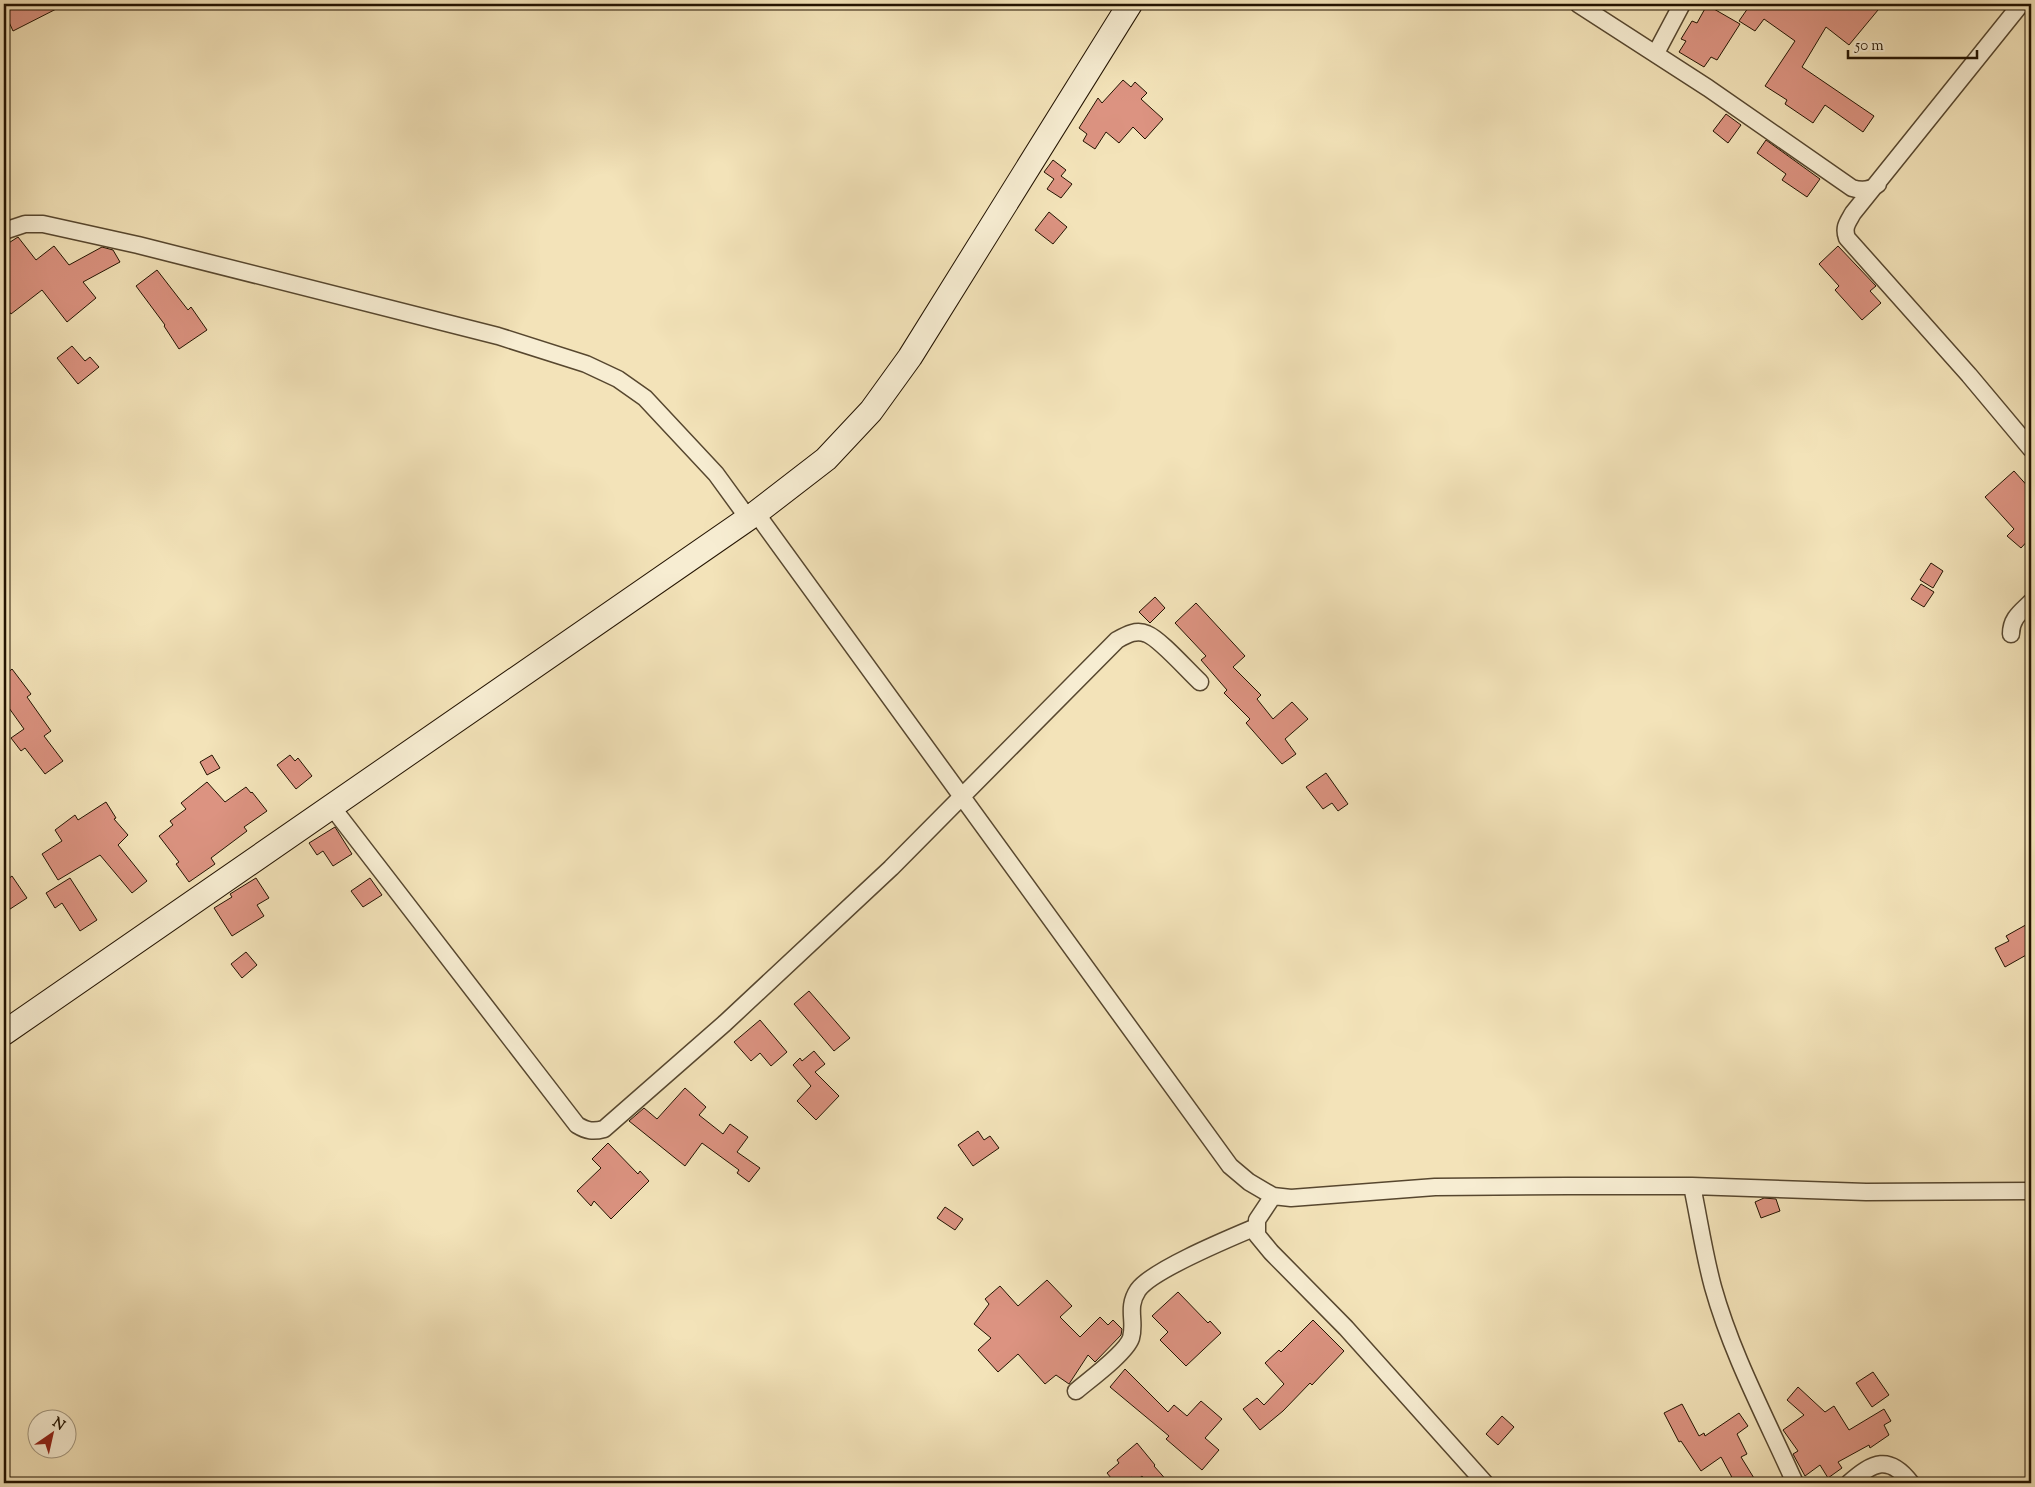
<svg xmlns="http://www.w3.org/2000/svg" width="2035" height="1487" viewBox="0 0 2035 1487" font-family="'Sorts Mill Goudy',serif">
<rect width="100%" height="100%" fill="#f3e3b9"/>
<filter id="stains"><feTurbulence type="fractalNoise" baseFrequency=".004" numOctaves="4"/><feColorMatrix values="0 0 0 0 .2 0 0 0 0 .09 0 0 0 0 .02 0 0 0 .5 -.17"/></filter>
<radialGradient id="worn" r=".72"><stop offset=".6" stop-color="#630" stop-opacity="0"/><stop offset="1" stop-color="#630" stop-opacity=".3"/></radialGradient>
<path fill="#dc9381" stroke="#231301" d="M 19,4 L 66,4 L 13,31 L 4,11 Z
M 1741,4 L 1883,4 L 1849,45 L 1826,27 L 1802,67 L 1874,116 L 1863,132 L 1825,105 L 1813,123 L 1785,104 L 1787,100 L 1765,86 L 1795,41 L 1764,19 L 1755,31 L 1739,21 L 1748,8 Z
M 1707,5 L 1740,24 L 1717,60 L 1711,57 L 1704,67 L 1679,52 L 1686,41 L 1681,39 L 1692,21 L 1697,23 Z
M 1123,80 L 1131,87 L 1135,82 L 1147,93 L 1141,99 L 1163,119 L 1145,139 L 1133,127 L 1119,143 L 1106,132 L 1095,149 L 1083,141 L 1087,134 L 1079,128 L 1098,98 L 1102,103 Z
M 1726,114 L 1741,125 L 1728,143 L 1713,131 Z
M 1766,140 L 1820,179 L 1807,197 L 1782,180 L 1786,174 L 1757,153 Z
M 1053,160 L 1066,170 L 1061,176 L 1072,184 L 1061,198 L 1047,189 L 1054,179 L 1044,172 Z
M 1049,212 L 1067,227 L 1053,244 L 1035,230 Z
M 18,237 L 36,260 L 54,246 L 69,265 L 102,247 L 113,250 L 120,262 L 83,282 L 96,298 L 67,322 L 42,290 L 11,314 L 4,305 L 4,246 Z
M 1838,246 L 1876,286 L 1870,291 L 1881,303 L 1862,320 L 1835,290 L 1839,286 L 1819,264 Z
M 157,270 L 188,310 L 191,307 L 207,330 L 179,349 L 164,326 L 165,325 L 136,286 Z
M 72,346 L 85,361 L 90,357 L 99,367 L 78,384 L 57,358 Z
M 2014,471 L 2031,490 L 2031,537 L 2021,548 L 2007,536 L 2014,529 L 1985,497 Z
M 1931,563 L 1943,571 L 1933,588 L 1920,580 Z
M 1921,584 L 1934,592 L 1924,607 L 1911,599 Z
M 1155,597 L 1165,608 L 1150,623 L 1139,612 Z
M 1196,603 L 1245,656 L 1233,667 L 1261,695 L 1257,699 L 1273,719 L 1292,702 L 1308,719 L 1285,739 L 1296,754 L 1282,764 L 1246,723 L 1250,719 L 1224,693 L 1227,690 L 1201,660 L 1206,656 L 1175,623 Z
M 12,669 L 31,694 L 27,697 L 51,731 L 44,736 L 63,761 L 45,774 L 25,748 L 21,751 L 11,738 L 24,729 L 4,701 L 4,676 Z
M 212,755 L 220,768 L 207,775 L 200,762 Z
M 290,755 L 295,761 L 298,758 L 312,776 L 296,789 L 277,765 Z
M 1326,773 L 1348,804 L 1338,811 L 1332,803 L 1323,809 L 1306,787 Z
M 207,782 L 225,802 L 246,787 L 251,793 L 252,792 L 267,811 L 244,827 L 247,831 L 211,858 L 215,864 L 189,882 L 176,864 L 179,862 L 159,836 L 173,825 L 170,821 L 186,809 L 181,803 Z
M 106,802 L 116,818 L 114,819 L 128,835 L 118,845 L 147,881 L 132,893 L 100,855 L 58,880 L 42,854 L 62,841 L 55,830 L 75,815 L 78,820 Z
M 335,827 L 352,854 L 333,866 L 323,851 L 317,855 L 309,843 Z
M 12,876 L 27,898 L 4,913 L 4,882 Z
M 70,878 L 97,920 L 80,931 L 62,903 L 55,908 L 46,893 Z
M 256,878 L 269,898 L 257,905 L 264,916 L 232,936 L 214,908 L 232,897 L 230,894 Z
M 370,878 L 382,895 L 363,907 L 351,891 Z
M 2031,922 L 2031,950 L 2027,953 L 2028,954 L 2005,967 L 1995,948 L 2009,941 L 2006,936 Z
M 246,952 L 257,965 L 242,978 L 231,964 Z
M 809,991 L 850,1038 L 834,1051 L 794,1004 Z
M 760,1020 L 787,1052 L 771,1066 L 760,1053 L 751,1061 L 734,1042 Z
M 814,1051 L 825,1064 L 815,1072 L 839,1096 L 816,1120 L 797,1101 L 811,1086 L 793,1065 L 800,1058 L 802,1061 Z
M 685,1088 L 706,1107 L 699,1115 L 723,1134 L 730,1124 L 748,1137 L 737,1152 L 760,1168 L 749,1182 L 737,1173 L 739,1170 L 702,1143 L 685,1166 L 629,1121 L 644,1108 L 657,1119 Z
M 978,1131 L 984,1140 L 990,1136 L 999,1148 L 973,1166 L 958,1145 Z
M 608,1143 L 638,1174 L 640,1171 L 649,1181 L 611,1219 L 594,1201 L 591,1206 L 577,1191 L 601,1168 L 592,1159 Z
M 1764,1198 L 1776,1199 L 1780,1211 L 1761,1218 L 1755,1202 Z
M 945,1207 L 963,1219 L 955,1230 L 937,1218 Z
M 1047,1280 L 1072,1306 L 1060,1317 L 1080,1337 L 1100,1317 L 1108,1325 L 1113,1320 L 1122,1329 L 1121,1335 L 1095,1362 L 1088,1355 L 1069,1384 L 1056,1375 L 1045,1384 L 1018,1354 L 998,1372 L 978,1350 L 991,1338 L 974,1324 L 989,1304 L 985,1299 L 1000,1286 L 1018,1306 Z
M 1178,1292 L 1208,1323 L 1210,1321 L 1221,1333 L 1186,1366 L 1160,1340 L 1168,1332 L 1152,1316 Z
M 1313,1320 L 1344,1351 L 1312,1385 L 1310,1383 L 1283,1411 L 1260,1430 L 1243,1409 L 1257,1398 L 1264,1405 L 1284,1384 L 1265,1363 L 1279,1350 L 1281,1352 Z
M 1125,1369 L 1168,1412 L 1174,1405 L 1187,1416 L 1201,1401 L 1222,1419 L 1205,1438 L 1219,1450 L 1202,1470 L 1166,1439 L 1169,1436 L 1110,1387 Z
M 1873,1372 L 1889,1395 L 1872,1407 L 1856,1383 Z
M 1798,1387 L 1825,1412 L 1834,1406 L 1849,1430 L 1884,1409 L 1891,1421 L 1884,1425 L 1889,1435 L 1870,1448 L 1869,1445 L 1838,1462 L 1842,1468 L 1828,1478 L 1820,1465 L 1805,1476 L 1793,1454 L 1798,1451 L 1783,1430 L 1804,1415 L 1787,1400 Z
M 1682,1404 L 1699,1436 L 1704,1433 L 1705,1436 L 1739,1413 L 1748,1426 L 1737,1434 L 1747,1454 L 1741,1457 L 1757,1483 L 1735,1483 L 1721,1457 L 1701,1471 L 1681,1441 L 1679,1442 L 1664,1413 Z
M 1502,1416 L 1514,1427 L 1498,1445 L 1486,1434 Z
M 1137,1443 L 1155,1465 L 1154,1466 L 1169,1483 L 1148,1483 L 1142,1476 L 1135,1482 L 1132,1477 L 1125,1483 L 1115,1483 L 1107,1473 L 1119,1463 L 1117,1460 Z"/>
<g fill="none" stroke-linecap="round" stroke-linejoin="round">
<defs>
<path id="minor" d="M 1578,4 L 1708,88 L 1852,188 C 1861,191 1870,191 1878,184
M 2021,4 L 1853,213 C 1848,222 1843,227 1847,238 L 1969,375 L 2031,449
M 1656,53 L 1682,4
M 4,231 L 25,224 L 43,224 L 138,245 L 498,336 L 586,364 L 618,379 L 645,398 L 716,474 L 748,518
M 756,513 L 1230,1166 L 1249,1182 L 1273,1196 L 1291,1198 L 1435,1187 L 1568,1186 L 1692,1186 L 1866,1192 L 2031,1191
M 2011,634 C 2011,618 2021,612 2031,602
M 332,807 L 577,1125 C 587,1131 593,1132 604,1129 L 725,1023 L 891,868 L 1117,640 C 1126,635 1136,629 1147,634 C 1160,639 1188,671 1200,682
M 1692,1186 C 1699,1219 1704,1254 1713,1287 C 1732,1355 1766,1418 1795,1483
M 1273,1196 L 1257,1220 L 1257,1235 L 1271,1252 L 1346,1328 L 1485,1483
M 1076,1391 C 1089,1380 1126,1353 1131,1338 C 1136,1321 1126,1308 1138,1290 C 1152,1270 1230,1238 1256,1227
M 1849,1483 C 1873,1462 1889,1454 1911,1483"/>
<path id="secondary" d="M 4,1033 L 756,513 L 826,459 L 871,411 L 910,357 L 1130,4"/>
</defs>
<use href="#minor" stroke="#57472f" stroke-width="19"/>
<use href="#secondary" stroke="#231301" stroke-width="26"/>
<use href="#minor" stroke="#f7edd2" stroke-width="16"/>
<use href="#secondary" stroke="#f7edd2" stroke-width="24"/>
</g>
<rect width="2035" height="1487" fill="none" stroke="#f3e3b9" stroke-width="20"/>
<rect x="5" y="5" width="2025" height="1477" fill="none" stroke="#231301" stroke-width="2.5"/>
<rect x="10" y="10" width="2015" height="1467" fill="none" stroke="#231301"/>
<g transform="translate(52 1434) rotate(34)"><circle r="24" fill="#f7edd2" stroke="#a2967e"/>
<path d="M0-4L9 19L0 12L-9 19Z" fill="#8f2418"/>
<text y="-8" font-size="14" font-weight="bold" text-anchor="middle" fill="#231301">N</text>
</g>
<path d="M1848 50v8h129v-8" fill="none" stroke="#231301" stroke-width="2.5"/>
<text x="1855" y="50" font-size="15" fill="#231301" stroke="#f7edd2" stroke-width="4" paint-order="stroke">50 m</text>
<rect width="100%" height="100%" filter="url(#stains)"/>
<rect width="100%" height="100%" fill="url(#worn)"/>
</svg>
